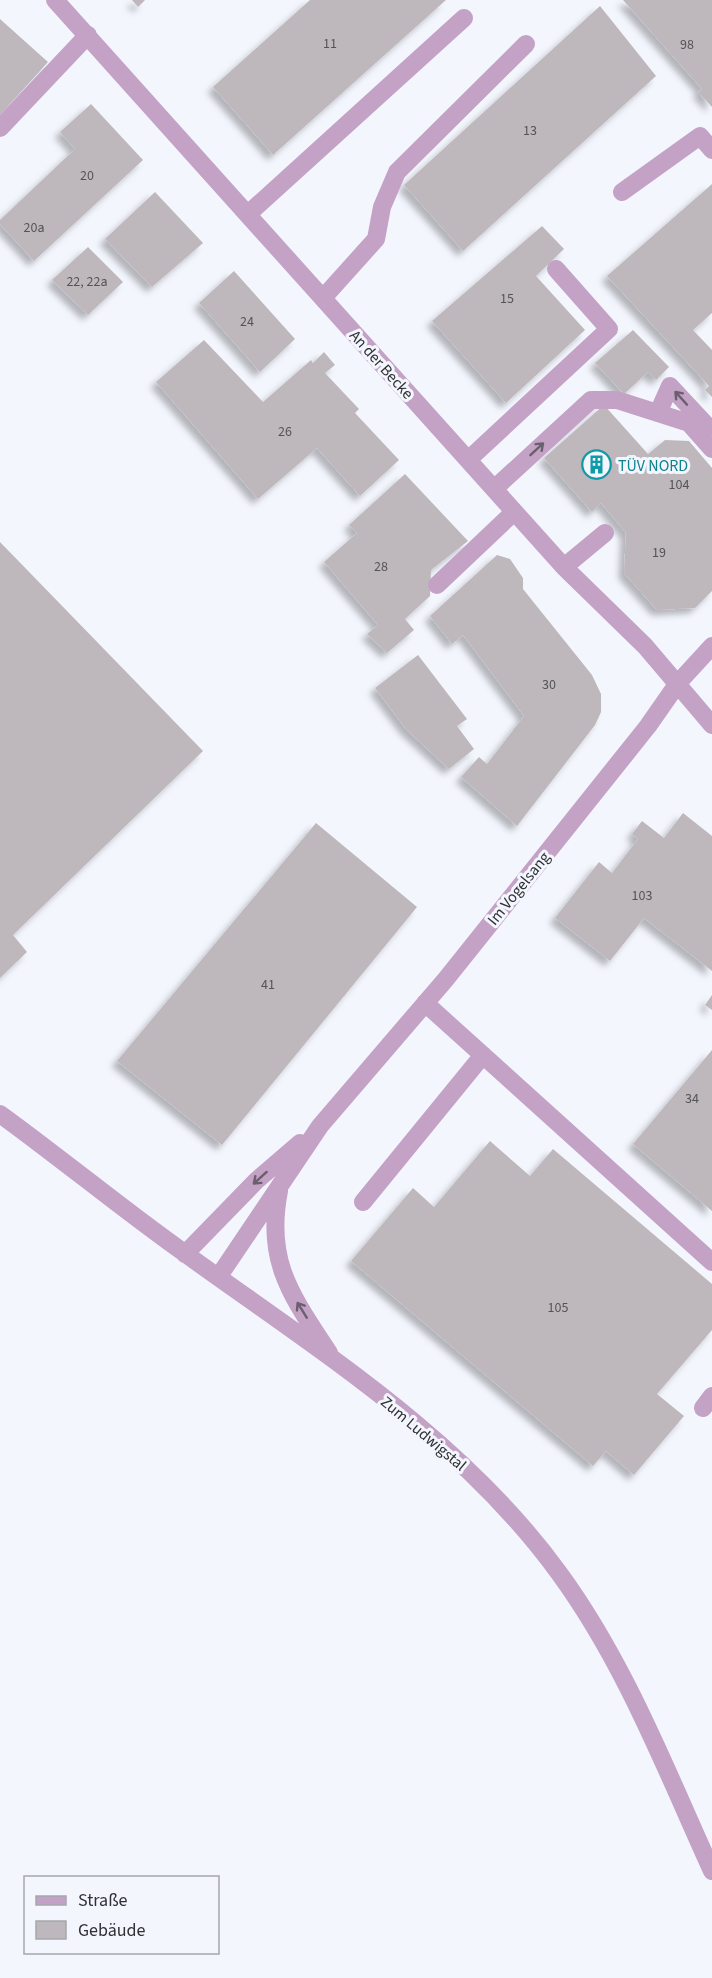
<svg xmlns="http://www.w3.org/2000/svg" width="712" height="1978" viewBox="0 0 712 1978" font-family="'Source Sans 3',sans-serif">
<defs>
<filter id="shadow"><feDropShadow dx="-5.5" dy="5.5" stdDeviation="3" flood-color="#0004"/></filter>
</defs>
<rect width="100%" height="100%" fill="#f4f6fe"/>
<path fill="#beb8bd" filter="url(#shadow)" d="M 132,0 L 145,0 L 138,7 Z
M 310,0 L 446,0 L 273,155 L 213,87 Z
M 623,0 L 712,0 L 712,107 L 698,92 L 702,89 Z
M 600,6 L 656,76 L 463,251 L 404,185 Z
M 0,19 L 48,62 L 0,115 Z
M 91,104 L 143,160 L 34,261 L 0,224 L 0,220 L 75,149 L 60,132 Z
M 712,184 L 712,313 L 693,330 L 712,350 L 712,397 L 705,390 L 709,386 L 607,276 Z
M 155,192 L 203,243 L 152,287 L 105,239 Z
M 542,226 L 564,249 L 536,276 L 585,330 L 506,403 L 432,321 Z
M 88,247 L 123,282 L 88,315 L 52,280 Z
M 234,271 L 295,339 L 260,372 L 199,303 Z
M 633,330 L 669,367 L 656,380 L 648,372 L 624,394 L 595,363 Z
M 204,340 L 263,402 L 311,360 L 313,363 L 324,352 L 335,365 L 325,373 L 359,409 L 355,413 L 399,460 L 360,496 L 317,448 L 258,499 L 156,382 Z
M 604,405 L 648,454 L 665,440 L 689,441 L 712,468 L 712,591 L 695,608 L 657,610 L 624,573 L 626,533 L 601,503 L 592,512 L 544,458 Z
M 405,474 L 468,541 L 431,570 L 430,596 L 405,619 L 414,630 L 387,653 L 367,634 L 378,625 L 324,562 L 357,533 L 349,525 Z
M 0,542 L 203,751 L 13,935 L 27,952 L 0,978 Z
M 497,555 L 510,559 L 523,578 L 523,589 L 592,675 L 601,694 L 601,712 L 595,725 L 517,826 L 461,777 L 479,757 L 487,764 L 524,716 L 463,635 L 452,644 L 430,616 Z
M 418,655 L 467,719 L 457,726 L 474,749 L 449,769 L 406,729 L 375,688 Z
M 683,813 L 712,836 L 712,971 L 644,918 L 610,961 L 555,918 L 599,862 L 612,873 L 638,839 L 632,834 L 642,821 L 664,838 Z
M 316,823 L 417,907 L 222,1145 L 117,1061 Z
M 712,995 L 712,1010 L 705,1005 Z
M 712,1050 L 712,1211 L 633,1144 Z
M 490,1141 L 530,1176 L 553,1149 L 712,1284 L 712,1330 L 657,1394 L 684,1416 L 634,1475 L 606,1451 L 593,1466 L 351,1261 L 413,1188 L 434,1207 Z"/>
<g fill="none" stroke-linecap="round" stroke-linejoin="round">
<path stroke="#c3a2c6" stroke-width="18" d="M 55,0 L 564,567 L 645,646 L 712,725
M 0,128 L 88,35
M 622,192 L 700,136 L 712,150
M 248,214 L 464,18
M 323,298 L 376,239 L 382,207 L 397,172 L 526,44
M 658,413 L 670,386 L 709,428
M 468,460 L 609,329 L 556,269
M 494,489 L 591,400 L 617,400 L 689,423 L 712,449
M 564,567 L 605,533
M 437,585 L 514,512
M 425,1003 L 712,1262
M 0,1114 C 62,1159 121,1208 183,1252 C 317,1349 461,1438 559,1573 C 625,1663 666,1770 712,1871
M 279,1191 C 265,1262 292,1296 329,1353
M 363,1202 L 483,1055
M 185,1254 L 256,1181 L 300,1143
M 219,1276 L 320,1126 L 446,979 L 648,726 L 678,683 L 712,646
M 703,1408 L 712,1396"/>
</g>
<defs><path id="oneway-shaft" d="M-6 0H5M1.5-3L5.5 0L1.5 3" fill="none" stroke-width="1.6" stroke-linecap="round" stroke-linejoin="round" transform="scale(1.5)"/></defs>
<g stroke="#6b5e6e">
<use href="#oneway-shaft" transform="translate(681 398) rotate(-132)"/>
<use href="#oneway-shaft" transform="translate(537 449) rotate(-43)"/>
<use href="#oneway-shaft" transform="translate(260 1178) rotate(138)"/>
<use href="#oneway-shaft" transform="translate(302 1310) rotate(-122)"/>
</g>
<defs>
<symbol id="building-ring" viewBox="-11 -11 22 22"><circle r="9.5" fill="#f4f6fe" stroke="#0f9aa8" stroke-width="1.5"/><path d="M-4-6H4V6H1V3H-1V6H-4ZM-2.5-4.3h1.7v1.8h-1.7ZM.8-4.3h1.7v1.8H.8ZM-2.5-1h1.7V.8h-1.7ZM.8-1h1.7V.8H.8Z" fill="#0f9aa8"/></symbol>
</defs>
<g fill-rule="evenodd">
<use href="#building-ring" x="580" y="448" width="33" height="33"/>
</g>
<g text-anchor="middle" stroke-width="6" stroke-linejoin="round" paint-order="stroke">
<g font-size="14" fill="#545356">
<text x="330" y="48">11</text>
<text x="687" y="49">98</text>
<text x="530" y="135">13</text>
<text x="87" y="180">20</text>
<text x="34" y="232">20a</text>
<text x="87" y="286">22, 22a</text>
<text x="507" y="303">15</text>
<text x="247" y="326">24</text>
<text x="285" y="436">26</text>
<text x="679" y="489">104</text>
<text x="659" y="557">19</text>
<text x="381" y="571">28</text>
<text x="549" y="689">30</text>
<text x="642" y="900">103</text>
<text x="268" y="989">41</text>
<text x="692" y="1103">34</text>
<text x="558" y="1312">105</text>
</g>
<g font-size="16" fill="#303134" stroke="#f4f6fe">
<text transform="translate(382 364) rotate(48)" y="6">An der Becke</text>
<text transform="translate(518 888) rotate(-51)" y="6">Im Vogelsang</text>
<text transform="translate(424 1433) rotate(40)" y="6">Zum Ludwigstal</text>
</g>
<g font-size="16" fill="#0d838f" stroke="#f4f6fe" text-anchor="start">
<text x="618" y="471">TÜV NORD</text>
</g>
</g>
<rect x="24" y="1876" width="195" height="78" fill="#f4f6fe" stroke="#a6a7ad" stroke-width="1.5"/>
<rect x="36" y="1896" width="30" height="9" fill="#c3a2c6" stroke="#a6a7ad" stroke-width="1.5"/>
<text x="78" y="1906" font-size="18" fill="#303134">Straße</text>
<rect x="36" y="1921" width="30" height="18" fill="#beb8bd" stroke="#a6a7ad" stroke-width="1.5"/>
<text x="78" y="1936" font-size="18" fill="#303134">Gebäude</text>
</svg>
